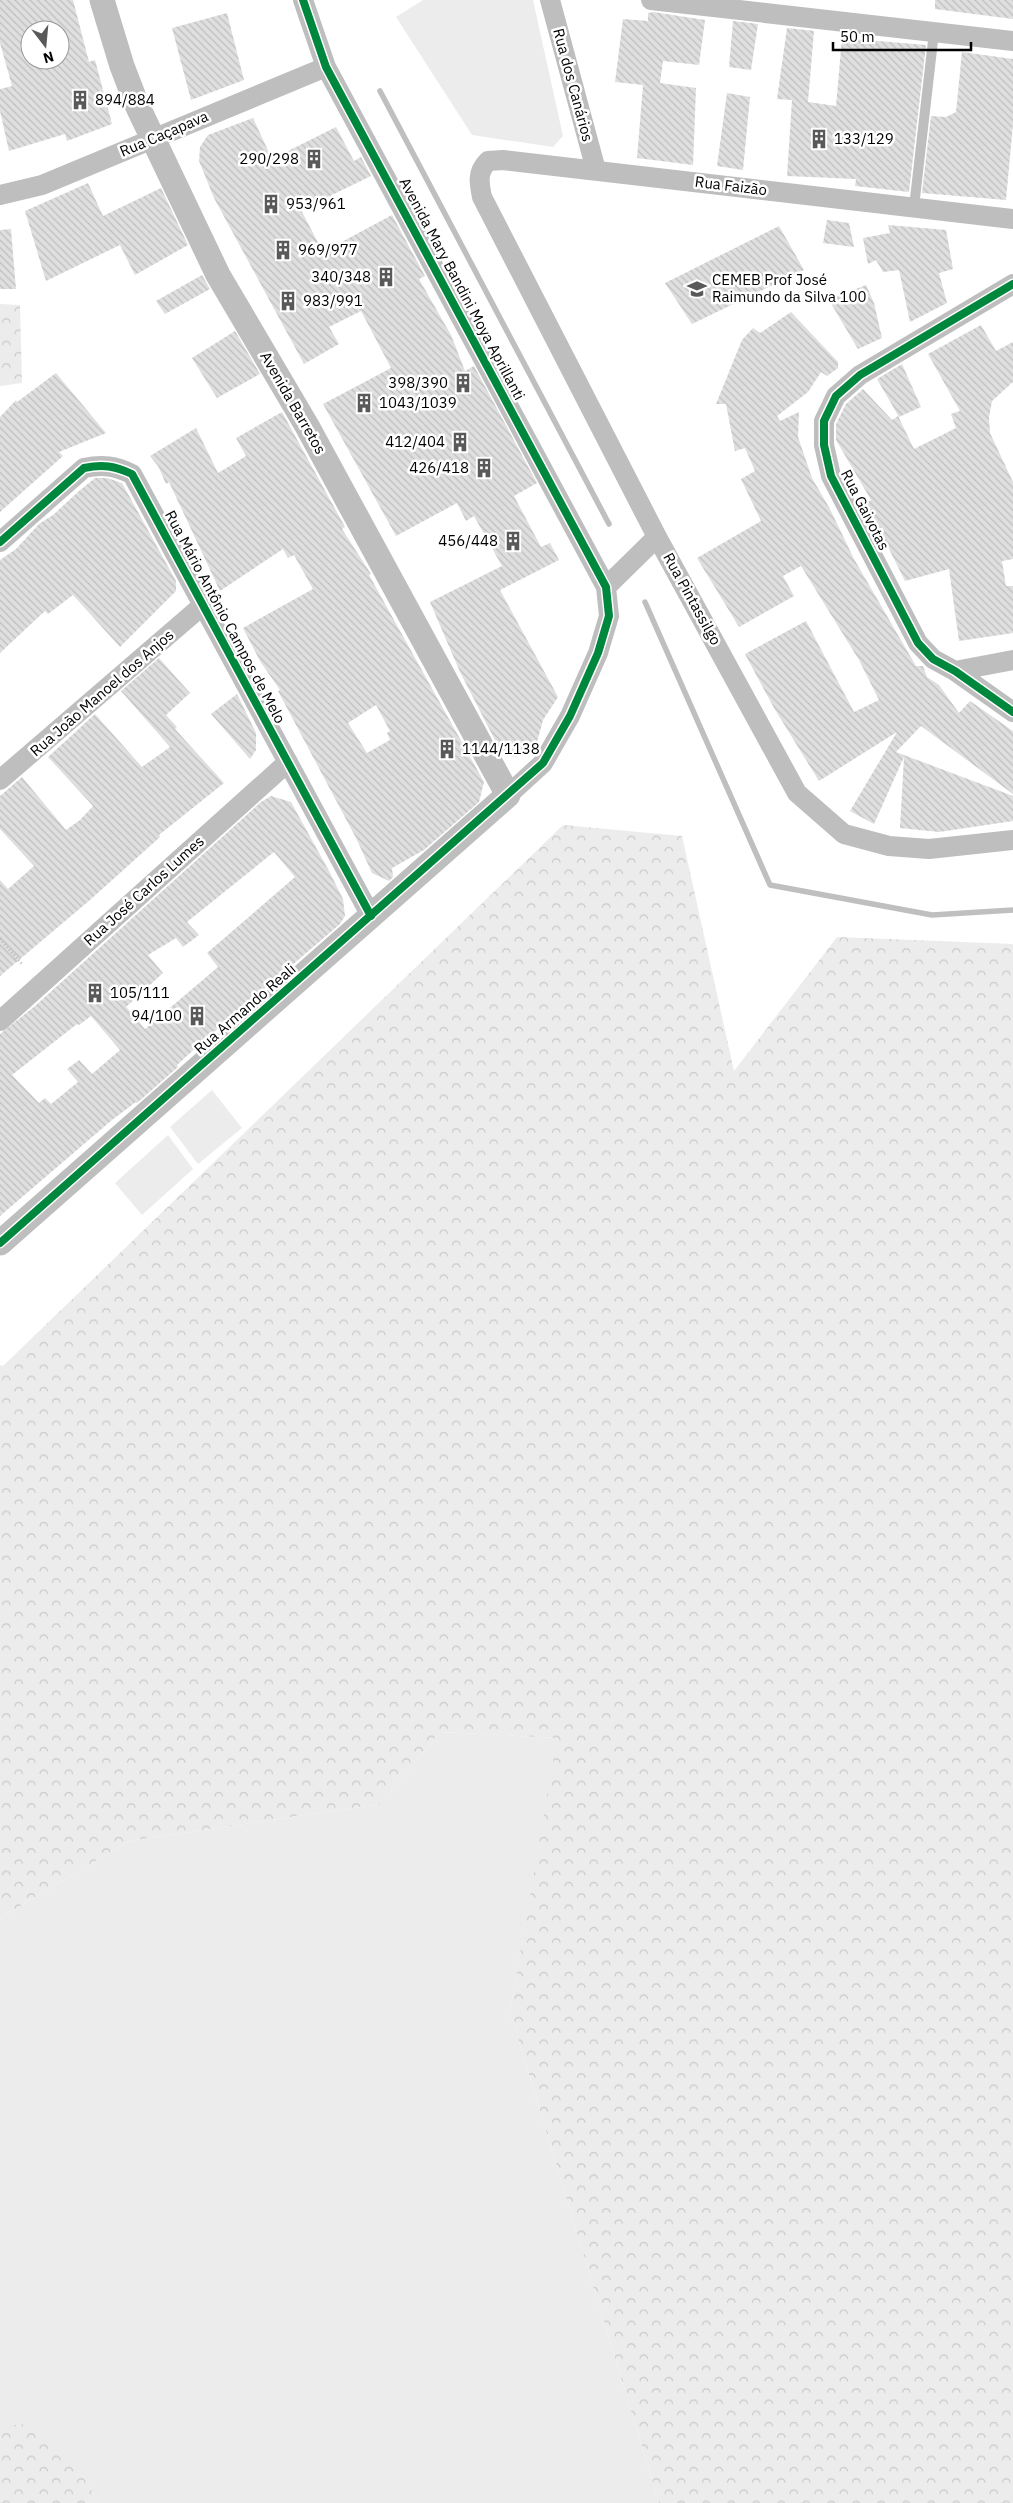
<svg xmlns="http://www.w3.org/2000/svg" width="1013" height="2503" viewBox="0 0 1013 2503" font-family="'IBM Plex Sans',sans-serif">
<defs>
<pattern id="forest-crowns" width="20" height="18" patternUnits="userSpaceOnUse" patternTransform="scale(1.25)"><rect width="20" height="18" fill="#ececec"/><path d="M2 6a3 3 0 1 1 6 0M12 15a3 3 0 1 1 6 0" fill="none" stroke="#c9c9c9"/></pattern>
<pattern id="building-back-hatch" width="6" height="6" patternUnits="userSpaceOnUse" patternTransform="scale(1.25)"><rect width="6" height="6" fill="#dfdfdf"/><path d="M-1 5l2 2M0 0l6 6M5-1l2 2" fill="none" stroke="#bebebe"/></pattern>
</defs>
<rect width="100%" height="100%" fill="#fff"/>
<path fill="#ececec" d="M 423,0 L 533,0 L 563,136 L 553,147 L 472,135 L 396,17 Z
M 212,1090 L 242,1128 L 198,1164 L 170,1127 Z
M 168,1135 L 193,1169 L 142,1215 L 115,1183 Z
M 440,1732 L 558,1738 L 510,2012 L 659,2503 L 98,2503 L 84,2476 L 0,2433 L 0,1918 L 129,1841 L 380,1804 Z"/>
<path fill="url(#forest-crowns)" d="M 0,304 L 20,305 L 22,383 L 0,386 Z
M 563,825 L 682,836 L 734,1071 L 837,937 L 1013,944 L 1013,2503 L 659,2503 L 510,2012 L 557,1738 L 440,1732 L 380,1804 L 129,1841 L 0,1918 L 0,1365 L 3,1366 Z
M 28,2424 L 84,2476 L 98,2503 L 0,2503 L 0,2426 Z"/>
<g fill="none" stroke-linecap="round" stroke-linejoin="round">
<path stroke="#bfbfbf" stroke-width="5.5" d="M 380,91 L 609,524
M 645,602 L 770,885 L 932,915 L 1013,910"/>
</g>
<path fill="url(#building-back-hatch)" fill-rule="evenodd" d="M 0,0 L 73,0 L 89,62 L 95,60 L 112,124 L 67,141 L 65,134 L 9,151 L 0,111 L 0,89 L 12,86 L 0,43 ZM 30,30 L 60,30 L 60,60 L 30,60 Z
M 935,0 L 1013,0 L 1013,19 L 935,9 Z
M 653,12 L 705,20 L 699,65 L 663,61 L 660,83 L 696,88 L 693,165 L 637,158 L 643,85 L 615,82 L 623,19 L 648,21 L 648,13 Z
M 227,13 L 244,80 L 191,100 L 172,28 Z
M 733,21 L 758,24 L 751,70 L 729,67 Z
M 787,28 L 814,31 L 808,102 L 836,106 L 842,38 L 926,45 L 909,192 L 855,186 L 856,179 L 787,176 L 792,100 L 777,99 Z
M 962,52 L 1013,59 L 1013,124 L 1006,200 L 922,193 L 931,116 L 946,117 L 956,112 Z
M 727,93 L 750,97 L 743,170 L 717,166 Z
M 253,118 L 272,159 L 336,127 L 354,161 L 361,157 L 371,176 L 301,210 L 323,252 L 392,215 L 425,276 L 419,279 L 451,335 L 465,371 L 474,366 L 537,483 L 514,496 L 541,547 L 550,543 L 559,560 L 500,590 L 558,697 L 543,720 L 534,753 L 514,757 L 500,750 L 460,672 L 430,602 L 502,566 L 474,516 L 466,521 L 457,503 L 396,536 L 323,404 L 391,368 L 361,311 L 329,327 L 339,344 L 304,364 L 214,198 L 199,161 L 200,147 L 208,135 Z
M 88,183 L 103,216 L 161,188 L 188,245 L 135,275 L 120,245 L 46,281 L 25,211 Z
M 827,220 L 849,223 L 854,247 L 823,243 Z
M 888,225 L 946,230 L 953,269 L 939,273 L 947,303 L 910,322 L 899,270 L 883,272 L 876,260 L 868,264 L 863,238 L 890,233 Z
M 779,226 L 804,270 L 692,324 L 665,283 Z
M 11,229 L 16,289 L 0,289 L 0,230 Z
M 202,275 L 210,289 L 165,314 L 156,301 Z
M 866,285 L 874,303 L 882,338 L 858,349 L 829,300 Z
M 791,312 L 838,362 L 838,368 L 827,376 L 821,372 L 808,392 L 777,416 L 780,421 L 799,412 L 798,437 L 812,478 L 830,509 L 854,559 L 916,666 L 923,666 L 927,677 L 939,685 L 959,713 L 970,701 L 1013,731 L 1013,794 L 921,726 L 896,752 L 1013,796 L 1013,821 L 939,832 L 900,828 L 904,757 L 874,824 L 850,811 L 897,732 L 819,781 L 774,708 L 745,654 L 806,621 L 854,712 L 879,700 L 859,660 L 801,566 L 783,576 L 794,596 L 739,627 L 697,558 L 761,521 L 741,479 L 755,471 L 745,448 L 735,451 L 726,404 L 716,404 L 742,340 L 753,328 L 760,333 Z
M 981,325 L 996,351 L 1013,342 L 1013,382 L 992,401 L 989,417 L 990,433 L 1013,482 L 1013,559 L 1002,561 L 1006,586 L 1013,586 L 1013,633 L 959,641 L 949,569 L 905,581 L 866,503 L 871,500 L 836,440 L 836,424 L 846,404 L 863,389 L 892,420 L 898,416 L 914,449 L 956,428 L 951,414 L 960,411 L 928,354 Z
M 235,331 L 260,374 L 217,398 L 192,358 Z
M 902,364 L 921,407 L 899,417 L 877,379 Z
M 56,373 L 106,433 L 59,452 L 63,456 L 0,512 L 0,417 L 16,400 L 17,402 Z
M 282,412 L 345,527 L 342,529 L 371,574 L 369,575 L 484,782 L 479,802 L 424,850 L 392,868 L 393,877 L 389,881 L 372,873 L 356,838 L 278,691 L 280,690 L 260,661 L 243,628 L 313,589 L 294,555 L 288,558 L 283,549 L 220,591 L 169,482 L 166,484 L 158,466 L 150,456 L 196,428 L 218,473 L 246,456 L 236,438 ZM 376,705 L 390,731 L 387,733 L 390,740 L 367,753 L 348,723 Z
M 95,478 L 107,478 L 122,483 L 176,581 L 176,591 L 120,647 L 73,595 L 48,614 L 45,611 L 0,653 L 0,560 L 16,549 L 39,524 L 53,515 L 79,491 Z
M 159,658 L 190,693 L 166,715 L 177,727 L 175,729 L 224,783 L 159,835 L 160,837 L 90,900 L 0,976 L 0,880 L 8,889 L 34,866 L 0,829 L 0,796 L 22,777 L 66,830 L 80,820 L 93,806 L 48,757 L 95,714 L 142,767 L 170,747 L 121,691 Z
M 237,694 L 256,733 L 256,750 L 250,759 L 211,714 Z
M 271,796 L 291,802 L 329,871 L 343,899 L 345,916 L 340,924 L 200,1044 L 177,1065 L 178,1067 L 137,1103 L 136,1102 L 112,1120 L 0,1216 L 0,1034 L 35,1006 L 261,802 ZM 274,852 L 295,877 L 207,953 L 218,967 L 145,1029 L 126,1007 L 163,973 L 148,955 L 176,938 L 183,947 L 199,935 L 187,922 ZM 91,1016 L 120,1050 L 92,1074 L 79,1060 L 67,1069 L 78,1082 L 51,1104 L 45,1098 L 39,1103 L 12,1075 L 77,1024 L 79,1025 Z"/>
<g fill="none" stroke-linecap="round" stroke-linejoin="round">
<path stroke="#b9b9b9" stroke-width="3" stroke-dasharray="1 2.5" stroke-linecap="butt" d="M 0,939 L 22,964"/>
<path stroke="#bebebe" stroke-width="10" d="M 914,207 L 934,32"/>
<path stroke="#bebebe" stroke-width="20" d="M 303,0 L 326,67 L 606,587 L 609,616 L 598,653 L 570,716 L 543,763 L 508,795
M 550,0 L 596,170
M 651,0 L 1013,41
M 0,195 L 42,185 L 326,67
M 1013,219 L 503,160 L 488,161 C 477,172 479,182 482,197 L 657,537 L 797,793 L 844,834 L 889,846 L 929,849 L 1013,840
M 1013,284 L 860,375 L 836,396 L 824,421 L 824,445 L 831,476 L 918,643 L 933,659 L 955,671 L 1013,712
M 0,542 L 84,468 C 103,464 115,466 132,474 L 371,916
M 606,587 L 657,537
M 955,671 L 1013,660
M 0,780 L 203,605
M 0,1021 L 288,762"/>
<path stroke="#bebebe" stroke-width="25" d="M 0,1243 L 508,795 L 307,426 L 218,275 L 137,105 L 122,66 L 102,0"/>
<defs>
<path id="cycleway" d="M 1013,284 L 860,375 L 836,396 L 824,421 L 824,445 L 831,476 L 918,643 L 933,659 L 955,671 L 1013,712
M 0,542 L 84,468 C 103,464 115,466 132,474 L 371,916
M 0,1243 L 543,763 L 570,716 L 598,653 L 609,616 L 606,587 L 326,67 L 303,0"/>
</defs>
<use href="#cycleway" stroke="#fff" stroke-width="11"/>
<use href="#cycleway" stroke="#00873e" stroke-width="8"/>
</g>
<defs>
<symbol id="building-bare" viewBox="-9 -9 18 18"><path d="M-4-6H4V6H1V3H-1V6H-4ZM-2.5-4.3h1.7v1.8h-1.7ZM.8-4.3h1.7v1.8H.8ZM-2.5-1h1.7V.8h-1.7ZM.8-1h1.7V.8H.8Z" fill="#595959" stroke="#fff" stroke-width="2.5" paint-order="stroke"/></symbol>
<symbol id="school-bare" viewBox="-9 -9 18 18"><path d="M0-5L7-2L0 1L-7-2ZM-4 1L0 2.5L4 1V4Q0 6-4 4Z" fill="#595959" stroke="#fff" stroke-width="2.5" paint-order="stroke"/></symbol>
</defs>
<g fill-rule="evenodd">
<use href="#building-bare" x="66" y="86" width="28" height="28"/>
<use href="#building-bare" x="805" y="125" width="28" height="28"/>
<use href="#building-bare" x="300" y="145" width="28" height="28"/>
<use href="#building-bare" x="257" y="190" width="28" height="28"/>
<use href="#building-bare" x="269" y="236" width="28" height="28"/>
<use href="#building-bare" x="372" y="263" width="28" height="28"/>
<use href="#school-bare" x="683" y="275" width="28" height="28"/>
<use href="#building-bare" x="274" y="287" width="28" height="28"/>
<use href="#building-bare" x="449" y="369" width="28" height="28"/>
<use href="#building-bare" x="350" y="389" width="28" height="28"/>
<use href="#building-bare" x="446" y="428" width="28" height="28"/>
<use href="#building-bare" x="470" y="454" width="28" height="28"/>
<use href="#building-bare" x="499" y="527" width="28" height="28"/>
<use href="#building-bare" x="433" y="735" width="28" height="28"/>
<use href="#building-bare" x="81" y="979" width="28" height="28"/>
<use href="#building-bare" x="183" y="1002" width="28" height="28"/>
</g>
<g text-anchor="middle" stroke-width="5" stroke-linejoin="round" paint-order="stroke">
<g font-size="15" fill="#000" stroke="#fff">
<text transform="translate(573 85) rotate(75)" y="5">Rua dos Canários</text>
<text transform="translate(164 134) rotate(-23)" y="5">Rua Caçapava</text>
<text transform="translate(731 186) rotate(7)" y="5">Rua Faizão</text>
<text transform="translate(462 289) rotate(62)" y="5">Avenida Mary Bandini Moya Aprillanti</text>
<text transform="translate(293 403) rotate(60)" y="5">Avenida Barretos</text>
<text transform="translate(865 510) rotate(63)" y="5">Rua Gaivotas</text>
<text transform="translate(692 599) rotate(61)" y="5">Rua Pintassilgo</text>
<text transform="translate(225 617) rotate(62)" y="5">Rua Mário Antônio Campos de Melo</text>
<text transform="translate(102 693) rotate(-41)" y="5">Rua João Manoel dos Anjos</text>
<text transform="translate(144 891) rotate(-42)" y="5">Rua José Carlos Lumes</text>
<text transform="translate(245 1009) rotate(-41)" y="5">Rua Armando Reali</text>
</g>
<g font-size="15" fill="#000" stroke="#fff" text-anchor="start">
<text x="95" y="105">894/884</text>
<text x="834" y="144">133/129</text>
<text x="299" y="164" text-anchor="end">290/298</text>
<text x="286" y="209">953/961</text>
<text x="298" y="255">969/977</text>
<text x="371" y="282" text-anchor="end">340/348</text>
<text x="712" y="285">CEMEB Prof José<tspan x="712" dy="17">Raimundo da Silva 100</tspan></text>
<text x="303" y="306">983/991</text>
<text x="448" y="388" text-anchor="end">398/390</text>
<text x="379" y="408">1043/1039</text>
<text x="445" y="447" text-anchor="end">412/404</text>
<text x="469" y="473" text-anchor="end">426/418</text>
<text x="498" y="546" text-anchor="end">456/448</text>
<text x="462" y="754">1144/1138</text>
<text x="110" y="998">105/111</text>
<text x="182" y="1021" text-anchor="end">94/100</text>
</g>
</g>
<g transform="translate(45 45) rotate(164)"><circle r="24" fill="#ffffff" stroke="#999999"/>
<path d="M0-4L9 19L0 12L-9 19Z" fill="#595959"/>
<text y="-8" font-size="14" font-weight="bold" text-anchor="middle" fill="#000000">N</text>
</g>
<path d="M833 42v8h138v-8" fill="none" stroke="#000000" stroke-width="2.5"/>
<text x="840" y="42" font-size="15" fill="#000000" stroke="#ffffff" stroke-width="4" paint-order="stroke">50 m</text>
</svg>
